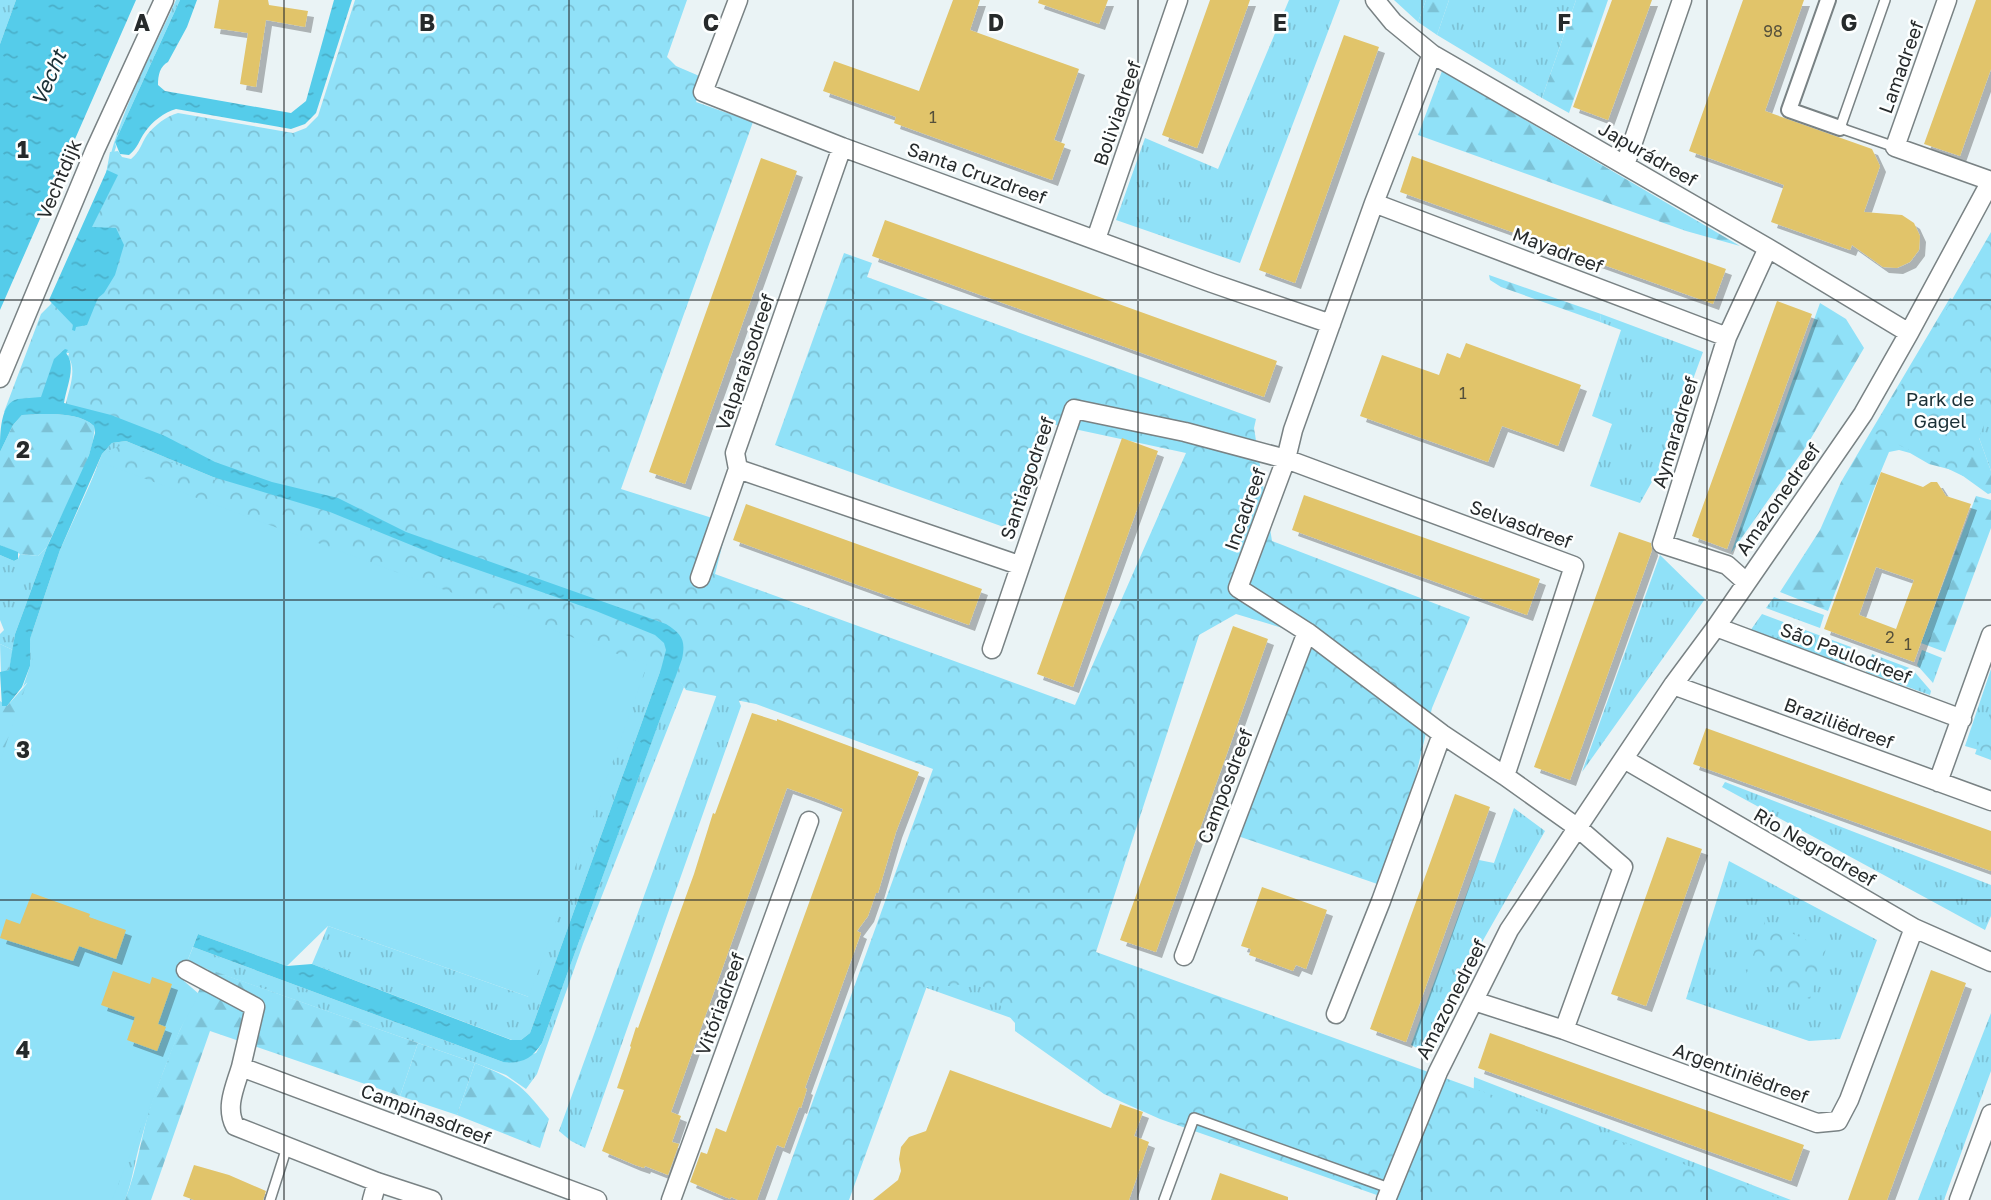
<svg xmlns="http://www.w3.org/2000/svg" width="1991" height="1200" viewBox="0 0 1991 1200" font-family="'Golos Text',sans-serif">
<defs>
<pattern id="grass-tufts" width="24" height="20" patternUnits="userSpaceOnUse" patternTransform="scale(1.75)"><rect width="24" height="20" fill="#90e1f8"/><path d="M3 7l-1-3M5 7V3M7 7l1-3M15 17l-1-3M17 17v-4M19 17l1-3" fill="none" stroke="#7cc1d5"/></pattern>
<pattern id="forest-firs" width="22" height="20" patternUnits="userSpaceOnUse" patternTransform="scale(1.75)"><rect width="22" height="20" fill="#90e1f8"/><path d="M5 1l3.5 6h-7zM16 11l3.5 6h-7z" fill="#7cc1d5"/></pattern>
<pattern id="park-crowns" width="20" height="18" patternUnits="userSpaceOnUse" patternTransform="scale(1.75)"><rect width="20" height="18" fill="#90e1f8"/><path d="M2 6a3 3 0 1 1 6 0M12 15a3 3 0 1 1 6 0" fill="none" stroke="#7cc1d5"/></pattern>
<pattern id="water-ripples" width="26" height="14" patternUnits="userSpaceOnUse" patternTransform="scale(1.75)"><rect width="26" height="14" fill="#55ccea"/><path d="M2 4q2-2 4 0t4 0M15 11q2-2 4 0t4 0" fill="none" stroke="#4aafc9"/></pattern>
<filter id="shadow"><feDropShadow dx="6" dy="6" stdDeviation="0" flood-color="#0004"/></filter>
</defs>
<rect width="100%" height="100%" fill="#eaf3f5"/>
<path fill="url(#grass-tufts)" d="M 0,0 L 16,0 L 0,44 Z
M 176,0 L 180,0 L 115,142 L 116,147 L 105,179 C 117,116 150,58 176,0 Z
M 1289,0 L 1340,0 L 1240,263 L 1116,220 L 1145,138 L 1218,169 Z
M 1394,0 L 1426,0 L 1418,22 Z
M 1449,0 L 1576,0 L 1542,98 L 1437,35 Z
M 1601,314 L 1703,352 L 1662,464 L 1640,503 L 1590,486 L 1612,424 L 1592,416 L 1621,330 L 1600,322 Z
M 1991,392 L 1991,471 L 1978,435 Z
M 126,441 L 213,477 L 330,512 L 661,669 L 530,1033 L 521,1040 L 512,1040 L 312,964 L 328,926 L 529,997 L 48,660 L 23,687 L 30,666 L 30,639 L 102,454 L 112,443 Z
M 47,547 L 15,634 L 13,650 L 0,644 L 0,634 L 4,630 L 0,620 L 0,555 L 14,561 L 18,559 L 20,554 L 38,556 Z
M 1660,555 L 1705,599 L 1582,772 Z
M 1774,597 L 1824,615 L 1820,628 L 1766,608 Z
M 1762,614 L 1851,647 L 1845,665 L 1750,631 Z
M 1922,650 L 1942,658 L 1933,683 L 1917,665 Z
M 1872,654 L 1912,669 L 1931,691 L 1930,695 L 1866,672 Z
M 1991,669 L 1991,724 L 1982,751 L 1965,746 Z
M 676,675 L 684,687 L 583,944 L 537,1074 L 526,1089 L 506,1075 L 475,1063 L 187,962 L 193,947 L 503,1062 L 536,1053 L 542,1043 Z
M 729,676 L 741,706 L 585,1148 L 571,1141 L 559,1131 L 717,694 Z
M 1725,782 L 1991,885 L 1991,916 L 1985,930 L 1722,787 Z
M 1514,808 L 1545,831 L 1421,1050 L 1411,1045 L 1479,860 L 1494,863 Z
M 1729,861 L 1877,940 L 1840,1039 L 1809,1041 L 1686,999 Z
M 974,977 L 983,983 L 1014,1019 L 924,987 Z
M 1991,1013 L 1991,1071 L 1944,1200 L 1918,1200 Z
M 165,1068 C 155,1094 146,1120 139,1147 C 134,1165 132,1182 125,1200 L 104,1200 Z
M 1474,1077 L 1791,1200 L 1649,1200 L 1473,1118 Z"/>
<path fill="url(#forest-firs)" d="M 1426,0 L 1449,0 L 1437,35 L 1418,22 Z
M 1576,0 L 1608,0 L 1569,113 L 1542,98 Z
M 1442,71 L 1740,246 L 1686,231 L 1418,135 Z
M 1489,275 L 1601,314 L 1600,322 L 1501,287 L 1490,280 Z
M 1950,298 L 1970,308 L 1978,435 L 1991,471 L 1991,493 L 1988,494 L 1956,471 L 1929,464 L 1910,453 L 1899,450 L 1889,452 C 1866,506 1850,555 1828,611 L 1780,592 L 1820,530 L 1841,482 Z
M 1820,303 L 1846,319 L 1864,348 L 1807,445 L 1731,553 Z
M 22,415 C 43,414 78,411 94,426 C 97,455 59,517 47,547 L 38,556 L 20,554 L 0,545 L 0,452 L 13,425 Z
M 1976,496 L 1991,500 L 1991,528 L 1945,652 L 1921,643 Z
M 0,644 L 13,650 L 9,670 L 1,673 Z
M 48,660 L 0,795 L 0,701 L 7,706 Z
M 208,969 L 418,1043 L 400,1096 L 210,1031 L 151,1200 L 125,1200 C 138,1168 141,1134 152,1102 C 161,1078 169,1055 179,1032 C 189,1010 200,991 208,969 Z
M 475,1063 C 515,1079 522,1085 549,1119 L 540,1148 L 457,1115 Z"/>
<path fill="url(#park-crowns)" d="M 355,0 L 687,0 L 667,57 L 676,66 L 704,78 L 696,102 L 753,122 L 621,489 L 728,523 L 715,574 L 1075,705 L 1186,453 L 1051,424 L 1012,530 L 775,445 L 844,253 L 872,263 L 867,277 L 1256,419 L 1254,428 L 1272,541 L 1470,617 L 1432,708 L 1389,888 L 1232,834 L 1309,636 L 1236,614 L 1199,635 L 1096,952 L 1783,1200 L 1391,1200 L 1160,1119 L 1104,1094 L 1015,1031 L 1015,1023 C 1004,1011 989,989 976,981 L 953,986 L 927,986 L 849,1200 L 777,1200 L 933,769 L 756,704 L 686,690 L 678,679 L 663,673 L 431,589 L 102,465 C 106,450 113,447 128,445 L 215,480 L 216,467 L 65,407 C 68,392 78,369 68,357 L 69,353 L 67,353 L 42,401 L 4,412 L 41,314 L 51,304 L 105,179 L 110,152 L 118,151 L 122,157 L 131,159 C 140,152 141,144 147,135 C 154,126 166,116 178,113 L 293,133 L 306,128 L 318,116 Z
M 1991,232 L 1991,408 L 1963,476 L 1872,432 L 1930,338 Z
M 1991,710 L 1991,760 L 1975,754 Z
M 1765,921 L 1826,949 L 1810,999 L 1746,975 Z
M 418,1043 L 475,1063 L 457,1115 L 400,1096 Z"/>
<path fill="#90e1f8" d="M 100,462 L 647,665 L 529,997 L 328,926 L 287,966 L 198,934 L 187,962 L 184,981 L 199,994 L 180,1030 L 112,1200 L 0,1200 L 0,762 L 33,665 L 30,639 L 60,550 Z"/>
<path fill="url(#water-ripples)" d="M 16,0 L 136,0 L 0,310 L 0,44 Z
M 180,0 L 197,0 L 187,27 L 168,62 C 160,66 158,75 158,85 L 165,91 L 291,113 L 306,101 L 334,0 L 352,0 L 316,113 L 305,124 L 291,129 L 176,109 C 164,112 152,122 145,132 C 139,140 138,148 129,155 L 120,154 L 115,142 Z
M 107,170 L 118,175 L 92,227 L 116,228 L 124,245 L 115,275 L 104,293 L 98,298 L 87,325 L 76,327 L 75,331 L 72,330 L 73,325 L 49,300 Z
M 65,349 L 68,350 L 66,353 C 77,366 66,388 64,403 L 111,415 L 165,436 L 215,462 L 272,482 L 338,498 L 406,532 L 666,624 C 682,634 686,640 682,659 L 542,1043 C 532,1059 521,1064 503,1062 L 193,947 L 198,934 L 287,966 L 312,964 L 511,1040 L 521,1040 L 530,1033 L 661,669 L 666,650 L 664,643 L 655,635 L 596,611 L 438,556 L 330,512 L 213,477 L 126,441 L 112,443 L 102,454 L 60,550 L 30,639 L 30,666 L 22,687 L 7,706 L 2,706 L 0,672 L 9,670 L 15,634 L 47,547 L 89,455 L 95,433 L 94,426 C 78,411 43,414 22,415 L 13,425 L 0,452 C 0,434 0,402 18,399 C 25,398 33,398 41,397 L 54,359 Z
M 0,545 L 18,552 L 18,559 L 14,561 L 0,555 Z"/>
<path fill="#e1c46b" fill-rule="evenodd" filter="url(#shadow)" d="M 219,0 L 268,0 L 269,5 L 308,11 L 305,27 L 266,20 L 256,87 L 240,84 L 248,33 L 214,28 Z
M 953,0 L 980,0 L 970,30 L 1079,69 L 1054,140 L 1065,144 L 1052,180 L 894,123 L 896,117 L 823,91 L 834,61 L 919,91 Z
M 1039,0 L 1108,0 L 1099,24 L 1038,3 Z
M 1210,0 L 1250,0 L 1197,148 L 1162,135 Z
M 1612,0 L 1652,0 L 1608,120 L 1573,107 Z
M 1743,0 L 1804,0 L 1765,111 L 1872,149 L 1880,166 L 1864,212 L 1902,215 L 1914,223 L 1920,236 L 1919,250 L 1910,262 L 1897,268 L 1883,267 L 1852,245 L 1850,250 L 1771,222 L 1784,185 L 1689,151 Z
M 1976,0 L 1991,0 L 1991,69 L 1960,156 L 1924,144 Z
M 1344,35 L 1379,47 L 1295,283 L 1259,270 Z
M 1412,156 L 1726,269 L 1713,304 L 1400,192 Z
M 761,158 L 797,171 L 685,484 L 649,472 Z
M 885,220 L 1277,361 L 1264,397 L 872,256 Z
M 1777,301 L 1812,314 L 1727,549 L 1692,536 Z
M 1466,343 L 1581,385 L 1558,446 L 1502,426 L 1488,462 L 1360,416 L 1382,355 L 1439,375 L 1447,353 L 1460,358 Z
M 1122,438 L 1158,451 L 1073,687 L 1037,674 Z
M 1881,472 L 1923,487 L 1931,482 L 1937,482 L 1946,496 L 1971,504 L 1914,662 L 1824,629 ZM 1876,567 L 1914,580 L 1896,629 L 1859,615 Z
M 1304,495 L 1540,579 L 1527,615 L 1292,530 Z
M 746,504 L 982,589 L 969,625 L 733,540 Z
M 1619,532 L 1651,543 L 1652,550 L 1570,780 L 1534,767 Z
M 1233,626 L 1268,639 L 1156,952 L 1120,940 Z
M 752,713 L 777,721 L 777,719 L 919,772 L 896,832 L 878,893 L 876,893 L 868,916 L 857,931 L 861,933 L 805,1088 L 807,1089 L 801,1108 L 799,1107 L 784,1148 L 777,1145 L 757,1200 L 738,1200 L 731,1197 L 730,1199 L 690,1182 L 701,1152 L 707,1154 L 716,1128 L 726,1132 L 843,809 L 815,798 L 787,788 L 671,1112 L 681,1116 L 672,1142 L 679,1144 L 668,1175 L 645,1166 L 644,1168 L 635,1165 L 602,1151 L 624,1090 L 617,1088 L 631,1047 L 630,1046 L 636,1027 L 638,1028 L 694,874 L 713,813 L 715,814 Z
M 1706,728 L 1991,831 L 1991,871 L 1693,764 Z
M 1455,794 L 1490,807 L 1406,1042 L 1370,1029 Z
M 1667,837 L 1702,849 L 1646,1006 L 1611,994 Z
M 1262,887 L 1327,910 L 1306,969 L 1296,965 L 1293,971 L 1249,955 L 1251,949 L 1241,946 Z
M 32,893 L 90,914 L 89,917 L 126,930 L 116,959 L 79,946 L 73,961 L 0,938 L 6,919 L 20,924 Z
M 1931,970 L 1966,983 L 1938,1061 L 1887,1200 L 1848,1200 Z
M 113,971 L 150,984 L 152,977 L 172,984 L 158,1024 L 166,1027 L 157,1051 L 127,1040 L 135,1017 L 101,1005 Z
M 1490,1033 L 1804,1145 L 1791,1181 L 1478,1068 Z
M 950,1070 L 1111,1128 L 1120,1104 L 1143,1112 L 1134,1136 L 1149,1142 L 1129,1200 L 873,1200 L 898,1180 L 901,1171 L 899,1159 L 901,1147 L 909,1137 L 926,1131 Z
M 194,1165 L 229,1175 L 266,1191 L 263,1200 L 194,1200 L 183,1196 Z
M 1220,1173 L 1288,1197 L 1288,1200 L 1211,1200 Z"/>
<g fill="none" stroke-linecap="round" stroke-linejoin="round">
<defs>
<path id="service" d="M 1885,0 L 1840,128 L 1895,147
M 270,1200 L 287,1147
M 1164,1200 L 1194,1118 L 1389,1188"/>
<path id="pedestrian" d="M 1828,0 L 1789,110 L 1840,128"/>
<path id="minor" d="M 738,0 L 703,92 L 842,147 L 1212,283 L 1331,324
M 1375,0 L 1393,22 L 1432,54 L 1768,248 L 1909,333
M 1947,0 L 1895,147 L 1991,181
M 1432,54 L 1374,203 L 1293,430 L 1286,459 L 1238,588 L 1307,632 L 1442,734 L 1505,776 L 1578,828 L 1623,867 L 1564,1030
M 842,147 L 735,453 L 738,469 L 1019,565
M 1625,165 L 1682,0
M 1374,203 L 1727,337
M 1096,239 L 1178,0
M 0,378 L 95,150 L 164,0
M 700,578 L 738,469
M 1746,582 L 1727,565 L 1662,544 L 1727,337 L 1768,248
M 1716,627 L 1962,719
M 992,649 L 1074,409 L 1185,432 L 1286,459 L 1574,566 L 1505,776
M 1673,685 L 1991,801
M 1624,759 L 1914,928 L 1991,962
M 1938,782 L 1991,635
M 1184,956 L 1307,632
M 186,970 L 255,1007 L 241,1067
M 1474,1001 L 1564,1030 L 1817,1123 L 1838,1121 L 1849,1100 L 1914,928
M 1336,1014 L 1381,901 L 1442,734
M 372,1200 L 377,1182
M 432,1200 L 377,1182 L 235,1126 C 225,1107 235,1087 241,1067 L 597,1200
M 671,1200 L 809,821
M 1386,1200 L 1438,1072 L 1509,930 L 1673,685 L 1716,627 L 1863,414 L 1909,333 L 1991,181
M 1959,1200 L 1991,1114"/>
</defs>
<use href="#service" stroke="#798284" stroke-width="12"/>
<use href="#pedestrian" stroke="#798284" stroke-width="18"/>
<use href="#minor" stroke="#798284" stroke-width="21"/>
<use href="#service" stroke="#fff" stroke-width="9"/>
<use href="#pedestrian" stroke="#fff" stroke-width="14"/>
<use href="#minor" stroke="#fff" stroke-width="18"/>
</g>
<path fill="none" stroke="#262a2b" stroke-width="2" stroke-opacity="0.55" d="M 284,0 L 284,1200M 569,0 L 569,1200M 853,0 L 853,1200M 1138,0 L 1138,1200M 1422,0 L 1422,1200M 1707,0 L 1707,1200M 0,300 L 1991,300M 0,600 L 1991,600M 0,900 L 1991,900"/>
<g text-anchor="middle" stroke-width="5" stroke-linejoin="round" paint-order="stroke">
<g font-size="16" fill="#55503b">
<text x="1773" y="37">98</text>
<text x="933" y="123">1</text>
<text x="1463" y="399">1</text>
<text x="1890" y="643">2</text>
<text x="1908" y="650">1</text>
</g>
<g font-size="19" fill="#262a2b" stroke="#fdffff">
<text transform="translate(1901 67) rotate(-70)" y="7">Lamadreef</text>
<text transform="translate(1117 113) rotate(-71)" y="7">Boliviadreef</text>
<text transform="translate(1648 154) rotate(30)" y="7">Japurádreef</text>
<text transform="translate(977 173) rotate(20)" y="7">Santa Cruzdreef</text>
<text transform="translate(59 179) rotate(-67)" y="7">Vechtdijk</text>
<text transform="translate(1558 250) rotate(21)" y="7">Mayadreef</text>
<text transform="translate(745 362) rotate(-71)" y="7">Valparaisodreef</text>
<text transform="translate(1675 432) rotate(-73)" y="7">Aymaradreef</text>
<text transform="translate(1027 478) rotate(-71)" y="7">Santiagodreef</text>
<text transform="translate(1778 499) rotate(-55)" y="7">Amazonedreef</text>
<text transform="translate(1245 509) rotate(-70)" y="7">Incadreef</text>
<text transform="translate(1521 524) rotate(20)" y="7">Selvasdreef</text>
<text transform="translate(1846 653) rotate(21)" y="7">São Paulodreef</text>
<text transform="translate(1839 723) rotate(20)" y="7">Braziliëdreef</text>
<text transform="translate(1225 786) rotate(-69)" y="7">Camposdreef</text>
<text transform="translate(1815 847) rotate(30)" y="7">Rio Negrodreef</text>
<text transform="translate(1451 999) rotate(-63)" y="7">Amazonedreef</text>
<text transform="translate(720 1004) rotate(-70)" y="7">Vitóriadreef</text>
<text transform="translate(1741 1073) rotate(20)" y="7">Argentiniëdreef</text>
<text transform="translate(426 1114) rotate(21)" y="7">Campinasdreef</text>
</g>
<g font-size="19" fill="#1b3036" stroke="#fdffff">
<text x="1940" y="406">Park de<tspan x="1940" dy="22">Gagel</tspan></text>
</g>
<g font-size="21" font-style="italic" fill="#1b3036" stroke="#fdffff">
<text transform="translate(49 78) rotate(-67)" y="7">Vecht</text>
</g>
</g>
<g font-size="23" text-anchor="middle" font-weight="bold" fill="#262a2b" stroke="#fdffff" stroke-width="5" stroke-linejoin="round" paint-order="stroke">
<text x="142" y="31">A</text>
<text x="427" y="31">B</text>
<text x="711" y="31">C</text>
<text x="996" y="31">D</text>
<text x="1280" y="31">E</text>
<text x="1564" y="31">F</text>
<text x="1849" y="31">G</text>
<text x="23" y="158">1</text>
<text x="23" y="458">2</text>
<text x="23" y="758">3</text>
<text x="23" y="1058">4</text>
</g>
</svg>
